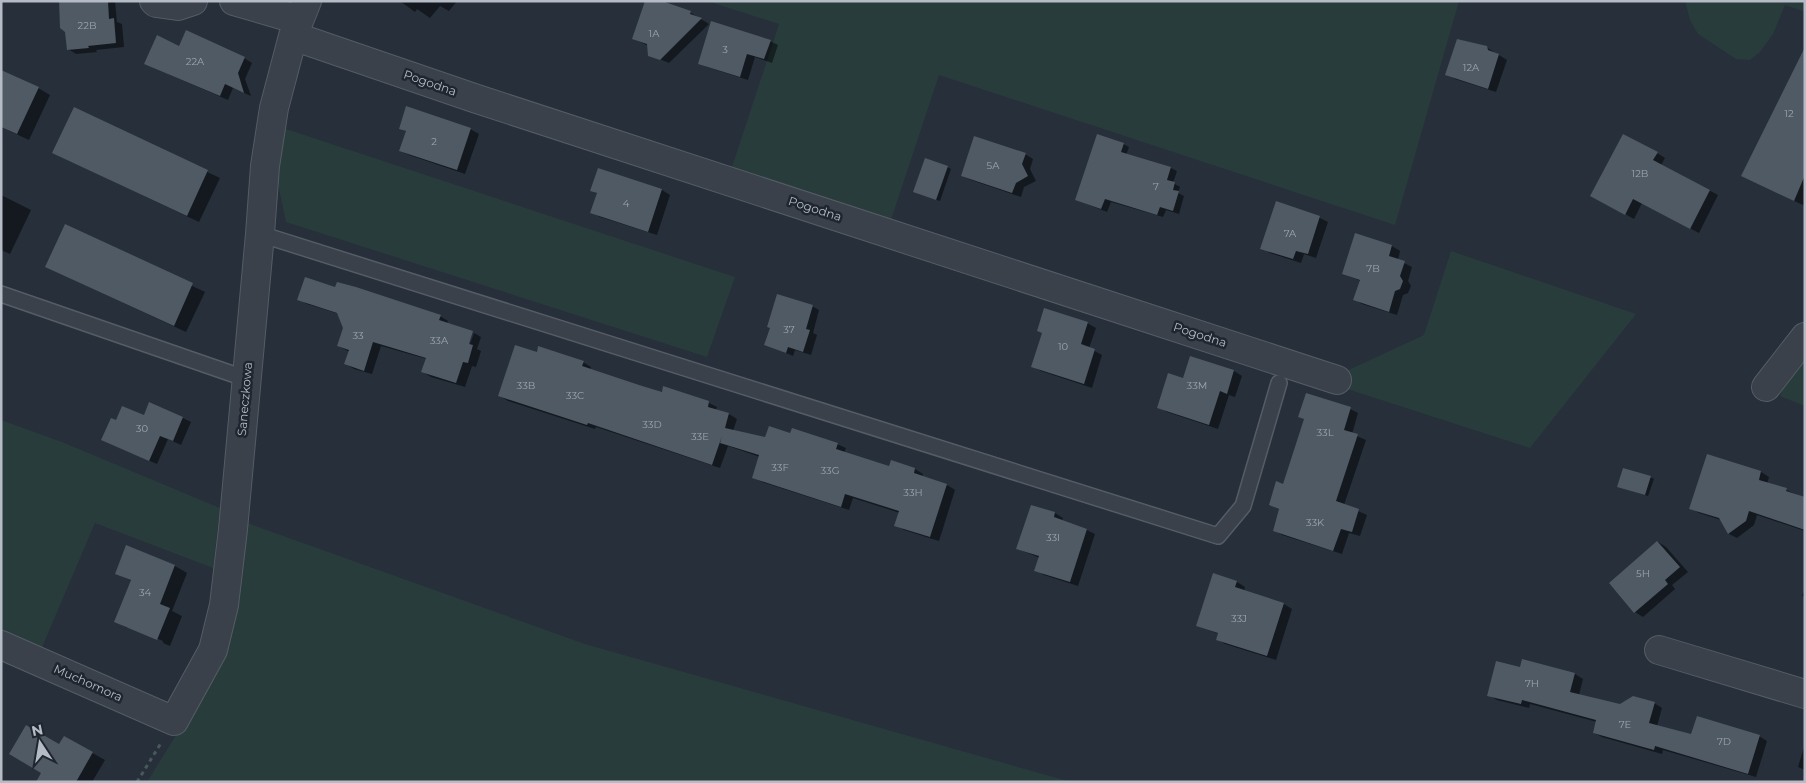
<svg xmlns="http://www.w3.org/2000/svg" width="1806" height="783" viewBox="0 0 1806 783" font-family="Montserrat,sans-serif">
<rect width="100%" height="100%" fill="#262f3a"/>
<path fill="#293c3c" d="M 707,1 L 1459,1 L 1395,225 L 939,75 L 889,226 L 730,173 L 779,24 Z
M 1685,1 L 1805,1 L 1805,12 L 1785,5 L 1773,34 L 1760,52 L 1750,60 L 1736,59 L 1698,34 L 1690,20 Z
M 283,128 L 735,277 L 707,357 L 286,222 L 279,189 L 277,164 Z
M 1451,251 L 1636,314 L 1530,448 L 1344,388 L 1342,373 L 1424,335 Z
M 1805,348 L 1805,406 L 1780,396 L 1792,364 Z
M 1,420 L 62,442 L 220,508 L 213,568 L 95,523 L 40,652 L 1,636 Z
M 239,520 L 585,644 L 1071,782 L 147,782 L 183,724 Z"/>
<path fill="#0007" d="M 59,1 L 115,1 L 117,22 L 122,24 L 124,47 L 96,50 L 97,52 L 76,54 L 68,49 L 66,32 Z
M 400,1 L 457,1 L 449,11 L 440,6 L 430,18 L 417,9 L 415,12 Z
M 658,1 L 691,13 L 709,24 L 669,63 L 650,55 L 649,46 L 634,39 Z
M 770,41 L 778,45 L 772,63 L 755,57 L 748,80 L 707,67 L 699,63 Z
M 180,47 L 244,58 L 252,63 L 245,79 L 251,96 L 233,88 L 228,100 L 154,68 Z
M 1486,47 L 1507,60 L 1496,92 L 1455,79 L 1446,74 Z
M 1805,55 L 1805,206 L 1743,176 Z
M 38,88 L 50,95 L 29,140 L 1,127 Z
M 74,109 L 220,178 L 199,222 L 66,159 Z
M 400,128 L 470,129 L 479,134 L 465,174 L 409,155 L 400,151 L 407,132 Z
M 1123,144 L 1129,147 L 1126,155 L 1171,168 L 1177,171 L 1173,183 L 1180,187 L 1178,193 L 1184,196 L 1179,214 L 1166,210 L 1163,217 L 1111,202 L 1107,212 L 1077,200 Z
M 1657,153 L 1665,158 L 1661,165 L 1718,195 L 1699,233 L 1642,203 L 1634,219 L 1600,200 Z
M 1025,154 L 1033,159 L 1030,169 L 1036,181 L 1024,187 L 1021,197 L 971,180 L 962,176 Z
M 947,167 L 951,169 L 940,201 L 919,194 Z
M 598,170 L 662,190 L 670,195 L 657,235 L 600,217 L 592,212 L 598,194 L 592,191 Z
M 1,195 L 31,210 L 10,254 L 1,250 Z
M 1276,203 L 1320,218 L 1328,222 L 1316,258 L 1304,254 L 1301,263 L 1270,253 L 1262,248 Z
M 65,226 L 205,292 L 186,332 L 59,273 Z
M 1356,235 L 1392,246 L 1400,251 L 1398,260 L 1412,267 L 1408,281 L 1411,286 L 1408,293 L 1403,295 L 1397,315 L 1362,304 L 1354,299 L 1361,281 L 1343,274 Z
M 336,289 L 440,316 L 448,321 L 447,324 L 466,349 L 468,350 L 474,333 L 481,337 L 477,349 L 481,351 L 476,367 L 472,366 L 465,387 L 431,377 L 423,372 L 427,359 L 381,346 L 372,374 L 354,369 L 346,364 L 350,352 L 338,346 L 344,328 L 339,314 L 307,304 L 299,299 Z
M 812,306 L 819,310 L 813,333 L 817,335 L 811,355 L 795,350 L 793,356 L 766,344 Z
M 1087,323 L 1096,328 L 1089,348 L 1102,355 L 1092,388 L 1041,371 L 1032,366 Z
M 538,353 L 583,362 L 591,367 L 590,370 L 662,393 L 709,403 L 717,407 L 716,410 L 729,414 L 737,419 L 733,431 L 766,439 L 791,435 L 837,444 L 846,448 L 844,453 L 890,467 L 892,461 L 915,469 L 923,474 L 922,477 L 947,485 L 955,490 L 939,541 L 904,530 L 896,525 L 900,513 L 853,498 L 849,510 L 762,482 L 754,478 L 760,457 L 728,446 L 720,468 L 596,427 L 595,429 L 508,401 L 500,396 Z
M 1191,358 L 1234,371 L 1242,376 L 1235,397 L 1229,395 L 1218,429 L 1167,412 L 1159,407 L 1184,380 Z
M 1350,409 L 1358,413 L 1352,434 L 1366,440 L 1344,505 L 1367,515 L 1360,536 L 1349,533 L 1342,554 L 1282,535 L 1274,530 L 1280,510 L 1270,505 L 1284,485 Z
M 144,417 L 183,418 L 191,422 L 181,445 L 168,439 L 157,464 L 111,444 Z
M 1707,456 L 1761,472 L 1769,477 L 1767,484 L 1786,490 L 1805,498 L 1805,531 L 1757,515 L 1754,525 L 1737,538 L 1729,534 L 1721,520 L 1699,513 L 1691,508 Z
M 1650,477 L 1654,479 L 1648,496 L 1622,488 Z
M 1055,513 L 1063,518 L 1062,521 L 1087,530 L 1095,534 L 1078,586 L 1044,575 L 1036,570 L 1040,558 L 1018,549 Z
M 1658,542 L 1666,547 L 1688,572 L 1672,585 L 1675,589 L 1643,617 L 1635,612 L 1610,584 Z
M 127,547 L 175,566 L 187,573 L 172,611 L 182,616 L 170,646 L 163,643 L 163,641 L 127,626 L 127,628 L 115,621 L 132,581 L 116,573 Z
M 1214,575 L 1237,582 L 1245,587 L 1244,591 L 1284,604 L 1292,609 L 1276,660 L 1225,644 L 1217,639 L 1219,634 L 1198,626 Z
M 1805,588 L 1805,597 L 1802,596 Z
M 1523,661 L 1575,674 L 1583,679 L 1579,695 L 1620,706 L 1654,703 L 1662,708 L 1657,726 L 1692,735 L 1759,736 L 1767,741 L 1756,777 L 1663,750 L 1662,754 L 1602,737 L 1594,733 L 1597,722 L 1530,704 L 1529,708 L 1497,700 L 1489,695 L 1521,668 Z
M 64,737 L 105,760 L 92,782 L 38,782 Z
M 1804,747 L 1805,747 L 1805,770 L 1798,767 Z"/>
<path fill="#4f5a65" d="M 59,1 L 108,1 L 109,19 L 114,18 L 116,43 L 88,46 L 89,48 L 67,50 L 65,32 L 60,28 Z
M 645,1 L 662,1 L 691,11 L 690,14 L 702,18 L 660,60 L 648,56 L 647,44 L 632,39 Z
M 711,21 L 771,40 L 764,59 L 747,54 L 740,77 L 698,64 Z
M 186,30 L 245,57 L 238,73 L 244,93 L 225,84 L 220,96 L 144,64 L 157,35 L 179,46 Z
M 1457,39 L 1487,46 L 1488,50 L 1499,54 L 1488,89 L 1445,75 Z
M 1805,47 L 1805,175 L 1794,201 L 1741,176 Z
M 1,70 L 39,87 L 17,134 L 1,127 Z
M 406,106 L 471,128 L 457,170 L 399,151 L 406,131 L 399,129 Z
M 74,107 L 208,170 L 187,216 L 52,153 Z
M 1097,134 L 1124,143 L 1121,152 L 1171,167 L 1167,180 L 1175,182 L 1173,190 L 1179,191 L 1173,211 L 1160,207 L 1157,215 L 1105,199 L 1101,209 L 1075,200 Z
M 1623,134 L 1658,152 L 1653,160 L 1710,190 L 1690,229 L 1633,199 L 1625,215 L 1590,196 Z
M 974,136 L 1026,153 L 1022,164 L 1028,176 L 1016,183 L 1012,193 L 961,176 Z
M 925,158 L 948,166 L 936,200 L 913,192 Z
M 598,168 L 662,189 L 648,232 L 590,213 L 597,193 L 590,191 Z
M 1276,201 L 1320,216 L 1308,254 L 1296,251 L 1293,259 L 1260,249 Z
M 65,224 L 193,283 L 174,326 L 45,267 Z
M 1355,233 L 1392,245 L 1389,256 L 1405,261 L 1400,276 L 1403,281 L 1400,289 L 1395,291 L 1389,312 L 1353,300 L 1360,280 L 1342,274 Z
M 305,277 L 335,287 L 337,282 L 356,287 L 441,315 L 439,320 L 473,331 L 469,344 L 473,345 L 468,363 L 463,362 L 456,383 L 421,372 L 426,358 L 373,342 L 364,371 L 344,364 L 349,350 L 337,346 L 343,328 L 337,313 L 297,300 Z
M 777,294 L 813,305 L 806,329 L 810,330 L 803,352 L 788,347 L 786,353 L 764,345 L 770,328 L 767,327 Z
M 1044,308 L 1088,322 L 1081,344 L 1095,349 L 1084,384 L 1031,367 L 1042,333 L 1037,331 Z
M 515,345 L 537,352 L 538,346 L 584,361 L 582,366 L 639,385 L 662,392 L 663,386 L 709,401 L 708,407 L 729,413 L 725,428 L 765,437 L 769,426 L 790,433 L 792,428 L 838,443 L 836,449 L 889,466 L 891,460 L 915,468 L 914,473 L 947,484 L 930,537 L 894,526 L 899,511 L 845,494 L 841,507 L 752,478 L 759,455 L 720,443 L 722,436 L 712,465 L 588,423 L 587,425 L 498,396 Z
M 1190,356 L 1234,370 L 1227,394 L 1220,391 L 1209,425 L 1157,408 L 1168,373 L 1183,378 Z
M 1306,393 L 1351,407 L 1344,430 L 1358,434 L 1336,501 L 1359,509 L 1352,532 L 1341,529 L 1333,551 L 1273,531 L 1279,509 L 1269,505 L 1276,481 L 1283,484 L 1304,419 L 1298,417 Z
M 149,402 L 183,417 L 173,441 L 160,436 L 149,461 L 101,440 L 111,418 L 116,420 L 122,406 L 144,415 Z
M 1707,454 L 1761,471 L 1759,480 L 1787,488 L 1786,491 L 1805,497 L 1805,530 L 1749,511 L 1746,521 L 1728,534 L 1719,518 L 1689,509 Z
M 1623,468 L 1651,476 L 1645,495 L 1617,487 Z
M 1031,505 L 1055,512 L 1054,517 L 1087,529 L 1070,582 L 1034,571 L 1039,556 L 1016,549 Z
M 1657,541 L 1680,567 L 1665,580 L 1668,584 L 1634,613 L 1609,583 Z
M 126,545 L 175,565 L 160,604 L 170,608 L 157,640 L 114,622 L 131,580 L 115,574 Z
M 1213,573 L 1237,581 L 1235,587 L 1284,603 L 1267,656 L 1216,640 L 1218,633 L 1196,626 Z
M 1522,659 L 1575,673 L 1570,692 L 1620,704 L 1633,696 L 1655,702 L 1649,723 L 1691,734 L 1697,716 L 1760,735 L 1748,774 L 1655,746 L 1654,750 L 1593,733 L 1596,720 L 1522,700 L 1521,704 L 1487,696 L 1496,661 L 1520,667 Z
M 26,725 L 59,744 L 64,736 L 93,752 L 76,782 L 36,782 L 41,773 L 9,754 Z"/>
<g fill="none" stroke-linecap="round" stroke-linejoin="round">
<defs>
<path id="service" d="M 260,234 L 1218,536 L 1243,506 L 1279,383
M 1,294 L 247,379"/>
<path id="minor" d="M 154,1 L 156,3 L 178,6 L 193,1
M 234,1 L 299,20
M 293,36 L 474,98 L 1337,380
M 1766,387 L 1805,337
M 1,645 L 174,721 L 213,650 L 224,605 L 233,529 L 260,234 L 265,166 L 274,108 L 293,36 L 307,1
M 1659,650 L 1805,694"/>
</defs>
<use href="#service" stroke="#555c66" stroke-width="18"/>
<use href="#minor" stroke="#555c66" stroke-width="30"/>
<path stroke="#48595a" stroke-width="3" stroke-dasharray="4 4" stroke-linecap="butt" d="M 137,782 L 161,743"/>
<use href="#service" stroke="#3a414b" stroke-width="15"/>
<use href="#minor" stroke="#3a414b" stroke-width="28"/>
</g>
<g text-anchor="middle" stroke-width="5" stroke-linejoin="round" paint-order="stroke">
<g font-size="10" fill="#9ca4ae">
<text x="87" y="29">22B</text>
<text x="654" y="37">1A</text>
<text x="725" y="53">3</text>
<text x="195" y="65">22A</text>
<text x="1471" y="71">12A</text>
<text x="1789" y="117">12</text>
<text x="434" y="145">2</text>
<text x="993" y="169">5A</text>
<text x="1640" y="177">12B</text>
<text x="1156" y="190">7</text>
<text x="626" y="207">4</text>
<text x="1290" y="237">7A</text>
<text x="1373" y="272">7B</text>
<text x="789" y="333">37</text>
<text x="358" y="339">33</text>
<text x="439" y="344">33A</text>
<text x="1063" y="350">10</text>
<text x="526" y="389">33B</text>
<text x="1197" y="389">33M</text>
<text x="575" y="399">33C</text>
<text x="652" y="428">33D</text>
<text x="142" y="432">30</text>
<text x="1325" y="436">33L</text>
<text x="700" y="440">33E</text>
<text x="780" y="471">33F</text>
<text x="830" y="474">33G</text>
<text x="913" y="496">33H</text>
<text x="1315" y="526">33K</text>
<text x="1053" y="541">33I</text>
<text x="1643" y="577">5H</text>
<text x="145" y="596">34</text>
<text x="1239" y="622">33J</text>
<text x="1532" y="687">7H</text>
<text x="1625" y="728">7E</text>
<text x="1724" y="745">7D</text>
</g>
<g font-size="12" fill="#b5bcc6" stroke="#1f2630">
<text transform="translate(430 83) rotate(19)" y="4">Pogodna</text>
<text transform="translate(815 209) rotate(18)" y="4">Pogodna</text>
<text transform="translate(1200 335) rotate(18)" y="4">Pogodna</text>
<text transform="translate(245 399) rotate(-85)" y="4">Saneczkowa</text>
<text transform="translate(88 683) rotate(24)" y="4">Muchomora</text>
</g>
</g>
<rect width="1806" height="783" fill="none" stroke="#b5bcc6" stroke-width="5"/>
<g transform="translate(40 743) rotate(348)" stroke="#1f2630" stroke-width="4" paint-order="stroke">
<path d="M0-4L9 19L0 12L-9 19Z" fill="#b5bcc6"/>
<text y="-8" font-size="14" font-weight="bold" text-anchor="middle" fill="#b5bcc6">N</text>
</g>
</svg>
